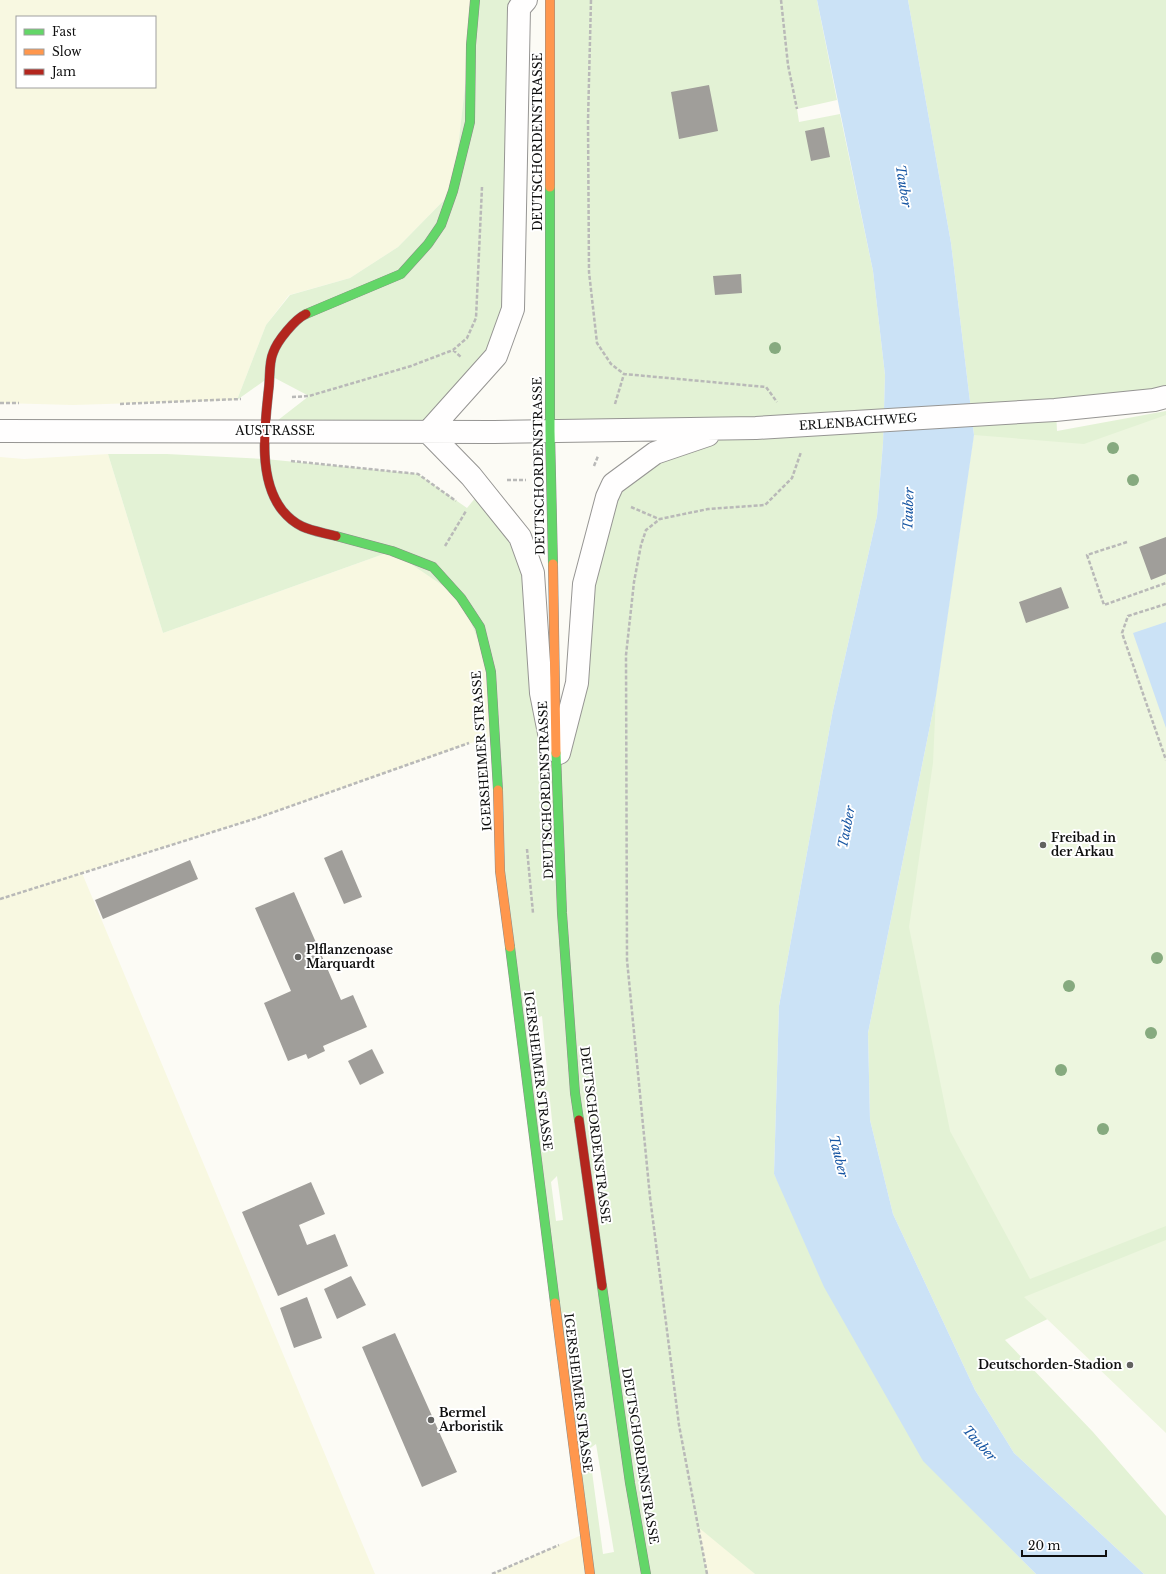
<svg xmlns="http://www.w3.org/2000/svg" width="1166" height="1574" viewBox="0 0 1166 1574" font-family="'Libre Baskerville',serif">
<rect width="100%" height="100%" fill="#fcfbf5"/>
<path fill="#f8f8e1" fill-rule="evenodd" d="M 0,0 L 475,0 L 453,191 L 398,247 L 350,278 L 289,295 L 266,325 L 237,400 L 73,405 L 0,403 ZM 17,17 L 155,17 L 155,87 L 17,87 Z
M 108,454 L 163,633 L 392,551 L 433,567 L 480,627 L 494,735 L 257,818 L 82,873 L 375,1574 L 0,1574 L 0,457 L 24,459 Z
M 698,1526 L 726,1548 L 755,1574 L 707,1574 Z
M 584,1534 L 590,1574 L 492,1574 Z"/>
<path fill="#e3f2d5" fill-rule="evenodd" d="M 475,0 L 526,0 L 513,309 L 496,356 L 428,432 L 264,431 L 309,396 L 271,376 L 237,400 L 266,325 L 290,295 L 350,278 L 398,247 L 453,191 Z
M 550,0 L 817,0 L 837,100 L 797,109 L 799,122 L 840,114 L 873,271 L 885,375 L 883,443 L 877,516 L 833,710 L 779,1006 L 774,1174 L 923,1460 L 1036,1574 L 755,1574 L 698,1527 L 707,1574 L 590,1574 L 500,871 L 491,672 L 461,598 L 392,551 L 163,633 L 108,454 L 167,454 L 265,459 L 418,474 L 467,508 L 481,491 L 520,537 L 555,767 L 613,484 L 726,429 L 550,431 ZM 542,1016 L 548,1081 L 539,1078 L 531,1020 ZM 549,1091 L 554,1140 L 544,1132 L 544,1099 ZM 557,1176 L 563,1220 L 556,1221 L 551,1182 ZM 596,1444 L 614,1552 L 603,1554 L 589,1449 Z
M 908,0 L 1166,0 L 1166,397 L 1056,410 L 1057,431 L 1166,411 L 1166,1272 L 1066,1310 L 1005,1340 L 1093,1432 L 1166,1516 L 1166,1574 L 1144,1574 L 1014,1453 L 975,1390 L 893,1214 L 870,1120 L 868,1033 L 936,696 L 974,435 L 951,243 Z"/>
<path fill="#edf6df" d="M 1166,415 L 1166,1226 L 1030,1279 L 950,1131 L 909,927 L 933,763 L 936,696 L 974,435 L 1084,444 Z
M 1166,1240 L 1166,1433 L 1024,1297 Z"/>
<path fill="#cbe2f6" d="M 817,0 L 908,0 L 951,243 L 974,435 L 936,696 L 868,1033 L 870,1120 L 893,1214 L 975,1390 L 1014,1453 L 1144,1574 L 1036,1574 L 923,1461 L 824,1287 L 774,1174 L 779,1006 L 833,710 L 877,516 L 883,443 L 885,375 L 873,271 Z
M 1166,622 L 1166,728 L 1133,633 Z"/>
<path fill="#a09e9a" d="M 709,85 L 718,131 L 679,139 L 671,92 Z
M 824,127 L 830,157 L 811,161 L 805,131 Z
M 741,274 L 742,293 L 715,295 L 713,276 Z
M 1166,537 L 1166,574 L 1151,580 L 1139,547 Z
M 1061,587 L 1069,608 L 1026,623 L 1019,602 Z
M 342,850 L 362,897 L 344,904 L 324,858 Z
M 190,860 L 198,879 L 103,919 L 95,900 Z
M 294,892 L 341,1000 L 353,995 L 367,1027 L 323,1046 L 325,1051 L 308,1059 L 306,1054 L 288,1061 L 264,1003 L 291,991 L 255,908 Z
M 372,1049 L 384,1073 L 360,1085 L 348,1061 Z
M 311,1182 L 325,1214 L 299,1225 L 307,1245 L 335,1234 L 348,1266 L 278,1296 L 242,1212 Z
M 351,1276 L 366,1305 L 337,1319 L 324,1289 Z
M 307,1297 L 322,1338 L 294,1348 L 280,1308 Z
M 395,1333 L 457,1472 L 422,1487 L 362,1347 Z"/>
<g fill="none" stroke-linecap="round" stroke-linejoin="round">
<defs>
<path id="street" d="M 0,431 L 494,432 L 756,428 L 1055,410 L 1154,400 L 1166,397
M 428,432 L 496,356 L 513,309 L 519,8 L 526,0
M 428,432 L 471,476 L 520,537 L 533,573 L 541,693 L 550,738
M 559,753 L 577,683 L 584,584 L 607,497 L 613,484 L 655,453 L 708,435"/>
<path id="fast" d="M 550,187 L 550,431 L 553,564
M 306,314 L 401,274 L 428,244 L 441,225 L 453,191 L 470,122 L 471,45 L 475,0
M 336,536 L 392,551 L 433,567 L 461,598 L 480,627 L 491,672 L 498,790
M 556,753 L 562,913 L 575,1093 L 579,1120
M 510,947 L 555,1303
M 602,1286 L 630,1483 L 646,1574"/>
<path id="slow" d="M 550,0 L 550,187
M 553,564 L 556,753
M 498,790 L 500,871 L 510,947
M 555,1303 L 590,1574"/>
<path id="jam" d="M 306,314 C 295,319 277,341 273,353 C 269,362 270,376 269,386 C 265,424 257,478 282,510 C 298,530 313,530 336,536
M 579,1120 L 602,1286"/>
</defs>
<use href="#street" stroke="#969593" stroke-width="24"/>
<use href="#fast" stroke="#8c8c89" stroke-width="10"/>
<use href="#slow" stroke="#8c8c89" stroke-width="10"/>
<use href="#jam" stroke="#8c8c89" stroke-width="10"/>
<path stroke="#b9b9b8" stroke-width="2.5" stroke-dasharray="4 2" stroke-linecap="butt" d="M 591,0 L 588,121 L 589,272 L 597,343 L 611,364 L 624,374 L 766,387 L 777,402
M 781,0 L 788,65 L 797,109
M 453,350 L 461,357
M 292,397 L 309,396 L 411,366 L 453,350 L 467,338 L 476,318 L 482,187
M 0,403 L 19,403
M 120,404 L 241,399
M 615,404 L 624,374
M 291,461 L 418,474 L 456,501
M 594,466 L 598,456
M 507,480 L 526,480
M 631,507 L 659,519
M 1127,542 L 1087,555 L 1104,605 L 1166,583
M 445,546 L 466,511
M 1166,604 L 1128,616 L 1122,633 L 1166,760
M 527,849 L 533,913
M 0,899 L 257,818 L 469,743
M 492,1574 L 559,1545
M 707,1574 L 679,1425 L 650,1197 L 627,960 L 626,655 L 634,582 L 641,545 L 646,530 L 660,519 L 708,509 L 765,505 L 792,478 L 801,452"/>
<use href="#street" stroke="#fffefe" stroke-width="22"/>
<use href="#fast" stroke="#63d668" stroke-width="9"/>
<use href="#slow" stroke="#ff974d" stroke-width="9"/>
<use href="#jam" stroke="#b3261e" stroke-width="9"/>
</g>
<g fill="#86aa7f">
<circle cx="775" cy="348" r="6"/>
<circle cx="1113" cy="448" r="6"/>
<circle cx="1133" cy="480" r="6"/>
<circle cx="1157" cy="958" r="6"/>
<circle cx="1069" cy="986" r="6"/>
<circle cx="1151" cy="1033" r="6"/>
<circle cx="1061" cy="1070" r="6"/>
<circle cx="1103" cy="1129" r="6"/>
</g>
<g fill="#626260" stroke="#fff" stroke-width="1.5">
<circle cx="1043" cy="845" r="4"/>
<circle cx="298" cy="957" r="4"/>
<circle cx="1130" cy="1365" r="4"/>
<circle cx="431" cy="1420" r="4"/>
</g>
<g text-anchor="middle" stroke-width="4" stroke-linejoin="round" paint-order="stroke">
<g font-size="12" fill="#0f0f0f" stroke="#fff">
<text transform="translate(538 142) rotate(-90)" y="4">DEUTSCHORDENSTRASSE</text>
<text transform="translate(858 422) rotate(-4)" y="4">ERLENBACHWEG</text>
<text x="275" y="435">AUSTRASSE</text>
<text transform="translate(539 466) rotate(-91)" y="4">DEUTSCHORDENSTRASSE</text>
<text transform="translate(482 751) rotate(-94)" y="4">IGERSHEIMER STRASSE</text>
<text transform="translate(546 790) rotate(-92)" y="4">DEUTSCHORDENSTRASSE</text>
<text transform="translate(538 1071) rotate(83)" y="4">IGERSHEIMER STRASSE</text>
<text transform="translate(595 1135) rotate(83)" y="4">DEUTSCHORDENSTRASSE</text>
<text transform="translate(578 1393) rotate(83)" y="4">IGERSHEIMER STRASSE</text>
<text transform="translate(640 1456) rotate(81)" y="4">DEUTSCHORDENSTRASSE</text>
</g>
<g font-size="12" font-weight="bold" fill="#0f0f0f" stroke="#fff" text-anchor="start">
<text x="1051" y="842">Freibad in<tspan x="1051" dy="14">der Arkau</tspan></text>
<text x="306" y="954">Plflanzenoase<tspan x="306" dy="14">Marquardt</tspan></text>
<text x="1122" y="1369" text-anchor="end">Deutschorden-Stadion</text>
<text x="439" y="1417">Bermel<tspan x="439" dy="14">Arboristik</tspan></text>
</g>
<g font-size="13" font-style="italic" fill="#1756a3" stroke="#fff">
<text transform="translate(904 186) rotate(81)" y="5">Tauber</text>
<text transform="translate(908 509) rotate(-88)" y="5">Tauber</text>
<text transform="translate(846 827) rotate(-79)" y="5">Tauber</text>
<text transform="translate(839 1156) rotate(76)" y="5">Tauber</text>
<text transform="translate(980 1443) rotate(48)" y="5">Tauber</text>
</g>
</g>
<rect x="16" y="16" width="140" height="72" fill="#ffffff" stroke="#9f9f9f"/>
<rect x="24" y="29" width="20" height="6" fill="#63d668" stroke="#9f9f9f"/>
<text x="52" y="36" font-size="12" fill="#0f0f0f">Fast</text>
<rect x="24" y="49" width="20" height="6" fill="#ff974d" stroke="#9f9f9f"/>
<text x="52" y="56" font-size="12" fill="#0f0f0f">Slow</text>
<rect x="24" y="69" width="20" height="6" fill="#b3261e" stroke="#9f9f9f"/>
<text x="52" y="76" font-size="12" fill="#0f0f0f">Jam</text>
<path d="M1022 1550v6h84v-6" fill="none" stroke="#0f0f0f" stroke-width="2"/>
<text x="1028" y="1550" font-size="12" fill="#0f0f0f" stroke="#ffffff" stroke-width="3" paint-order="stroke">20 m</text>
</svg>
